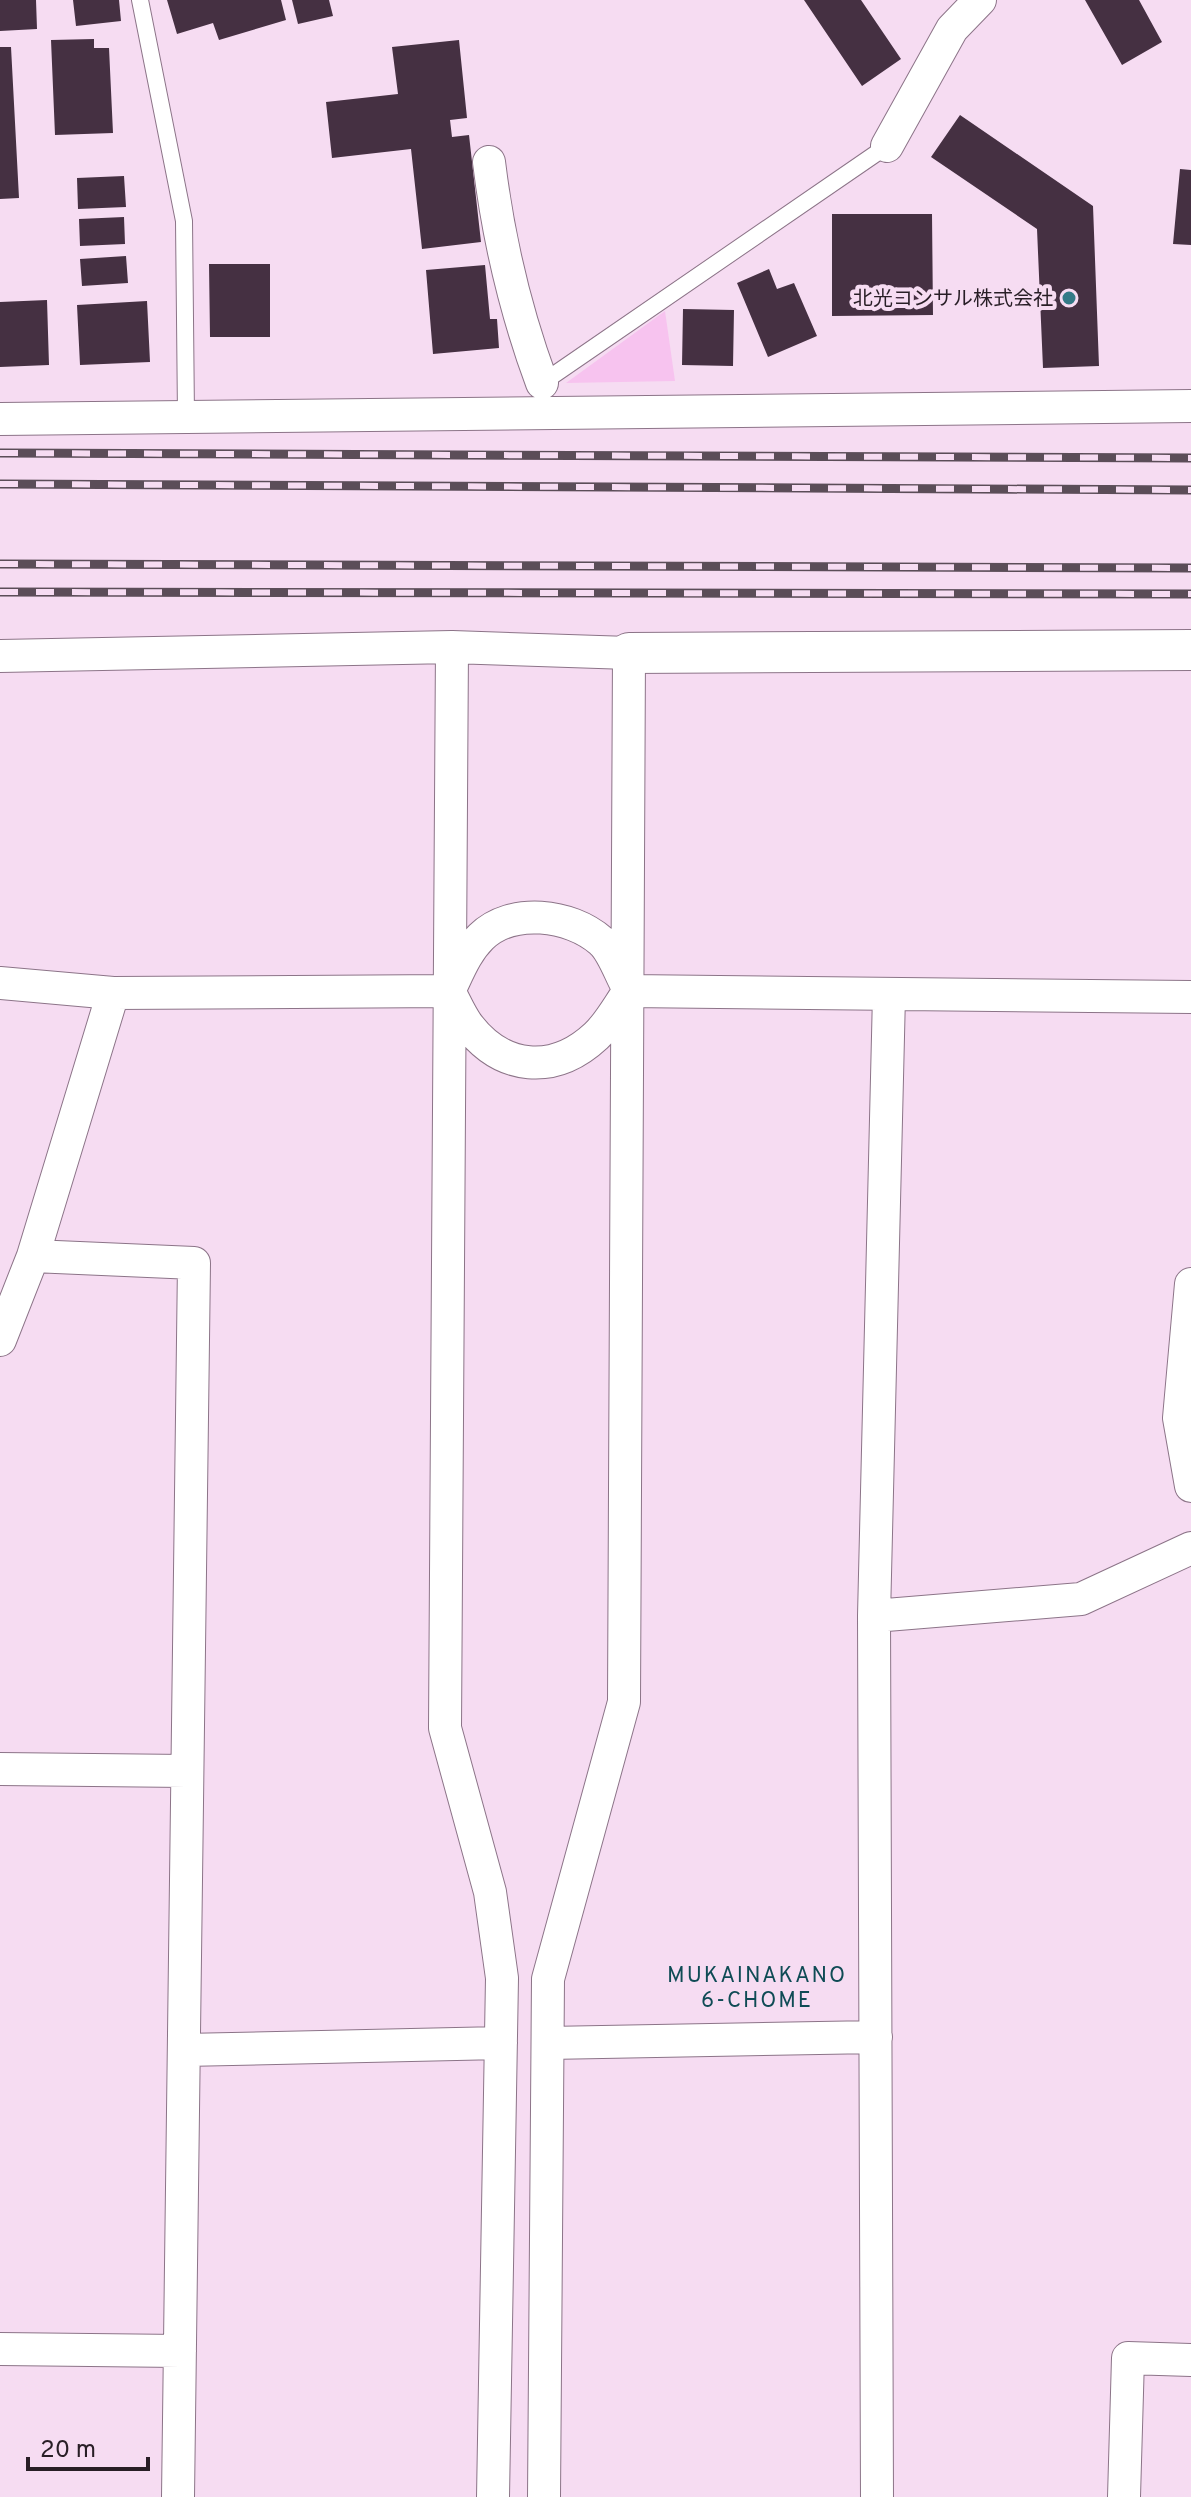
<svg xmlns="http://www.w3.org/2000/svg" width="1191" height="2497" viewBox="0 0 1191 2497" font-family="Overpass,'Noto Sans JP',sans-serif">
<rect width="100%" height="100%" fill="#f6dcf2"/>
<path fill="#f7c3ef" d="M 665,311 L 675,381 L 566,383 Z"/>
<path fill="#453042" d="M 0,0 L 36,0 L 37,29 L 0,31 Z
M 73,0 L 119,0 L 121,21 L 76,26 Z
M 167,0 L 281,0 L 286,20 L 219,40 L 213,23 L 177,34 Z
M 292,0 L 329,0 L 333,16 L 298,24 Z
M 804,0 L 861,0 L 901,59 L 862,86 Z
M 1085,0 L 1139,0 L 1162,42 L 1122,65 Z
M 94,39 L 94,48 L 109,48 L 113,133 L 55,135 L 51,40 Z
M 459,40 L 467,118 L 450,120 L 452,137 L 469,135 L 481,242 L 422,249 L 411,149 L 332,158 L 326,102 L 398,94 L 392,47 Z
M 0,47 L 11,47 L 19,198 L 0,199 Z
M 960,115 L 1093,206 L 1099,366 L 1043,368 L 1037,229 L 931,157 Z
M 1180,169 L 1191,170 L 1191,245 L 1173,244 Z
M 124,176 L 126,207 L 78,209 L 77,178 Z
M 832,214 L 932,214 L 933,315 L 832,316 Z
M 124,217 L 125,244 L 80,246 L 79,219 Z
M 126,256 L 128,283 L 82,286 L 80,259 Z
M 209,264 L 270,264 L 270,337 L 210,337 Z
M 485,265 L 490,319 L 497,319 L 499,348 L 433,354 L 426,270 Z
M 769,269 L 777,289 L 794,283 L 817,336 L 768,357 L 737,283 Z
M 47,300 L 49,365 L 0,367 L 0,302 Z
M 147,301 L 150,362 L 80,365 L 77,305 Z
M 683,309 L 734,310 L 733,366 L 682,365 Z"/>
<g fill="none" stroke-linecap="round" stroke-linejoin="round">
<defs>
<path id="service" d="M 140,0 L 184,221 L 186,416
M 542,387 L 542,383 L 887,146"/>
<path id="minor" d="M 887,146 L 952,29 L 980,0
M 489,162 C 498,236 516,313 542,383
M 0,419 L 1191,406
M 452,647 L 445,1728 L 490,1892 L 502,1978 L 493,2497
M 0,656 L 452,647 L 629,653 L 624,1702 L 548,1979 L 544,2497
M 0,983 L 113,993 L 449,991
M 452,985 C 460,968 467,951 481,937 C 512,907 570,914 601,941 C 612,950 619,971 626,984
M 449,991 C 455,1002 460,1014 467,1024 C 502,1071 554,1075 596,1036 C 609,1024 619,1005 629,991
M 629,991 L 1191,997
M 33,1256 L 113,993
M 1191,1284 L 1179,1418 L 1191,1486
M 0,1340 L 33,1256 L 194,1263 L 178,2497
M 874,1616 L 1081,1599 L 1191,1548
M 0,1769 L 186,1771
M 548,2043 L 876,2037
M 184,2050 L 501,2043
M 0,2349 L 180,2351
M 877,2497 L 874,1616 L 889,995
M 1124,2497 L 1128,2358 L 1191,2360"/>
<path id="tertiary" d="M 629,653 L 1191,650"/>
</defs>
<use href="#service" stroke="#8c7488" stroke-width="18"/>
<use href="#minor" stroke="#8c7488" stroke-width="34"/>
<use href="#tertiary" stroke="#8c7488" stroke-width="42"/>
<use href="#service" stroke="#fff" stroke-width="16"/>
<use href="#minor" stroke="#fff" stroke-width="32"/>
<use href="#tertiary" stroke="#fff" stroke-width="40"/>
<defs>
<path id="rail" d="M 0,453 L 1191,458
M 0,484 L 1191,490
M 0,564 L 1191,568
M 0,592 L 1191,594"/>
</defs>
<use href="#rail" stroke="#5b4d58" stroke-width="9"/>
<use href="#rail" stroke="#f6dcf2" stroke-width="6" stroke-dasharray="18" stroke-linecap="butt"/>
</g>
<circle fill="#347a87" stroke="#f6dcf2" stroke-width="3" cx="1069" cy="298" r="8"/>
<g text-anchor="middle" stroke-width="8" stroke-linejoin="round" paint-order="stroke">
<g font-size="20" fill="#281e26" stroke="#f6dcf2" text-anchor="end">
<text x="1053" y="305">北光コンサル株式会社</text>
</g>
<g font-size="22" letter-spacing="2" fill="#0f4b55" stroke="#f6dcf2">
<text x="757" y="1982">MUKAINAKANO<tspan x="757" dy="25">6-CHOME</tspan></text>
</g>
</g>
<path d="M28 2457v12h120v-12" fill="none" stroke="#281e26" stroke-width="4"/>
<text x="40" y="2457" font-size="24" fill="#281e26" stroke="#f6dcf2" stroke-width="6" paint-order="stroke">20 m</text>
</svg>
